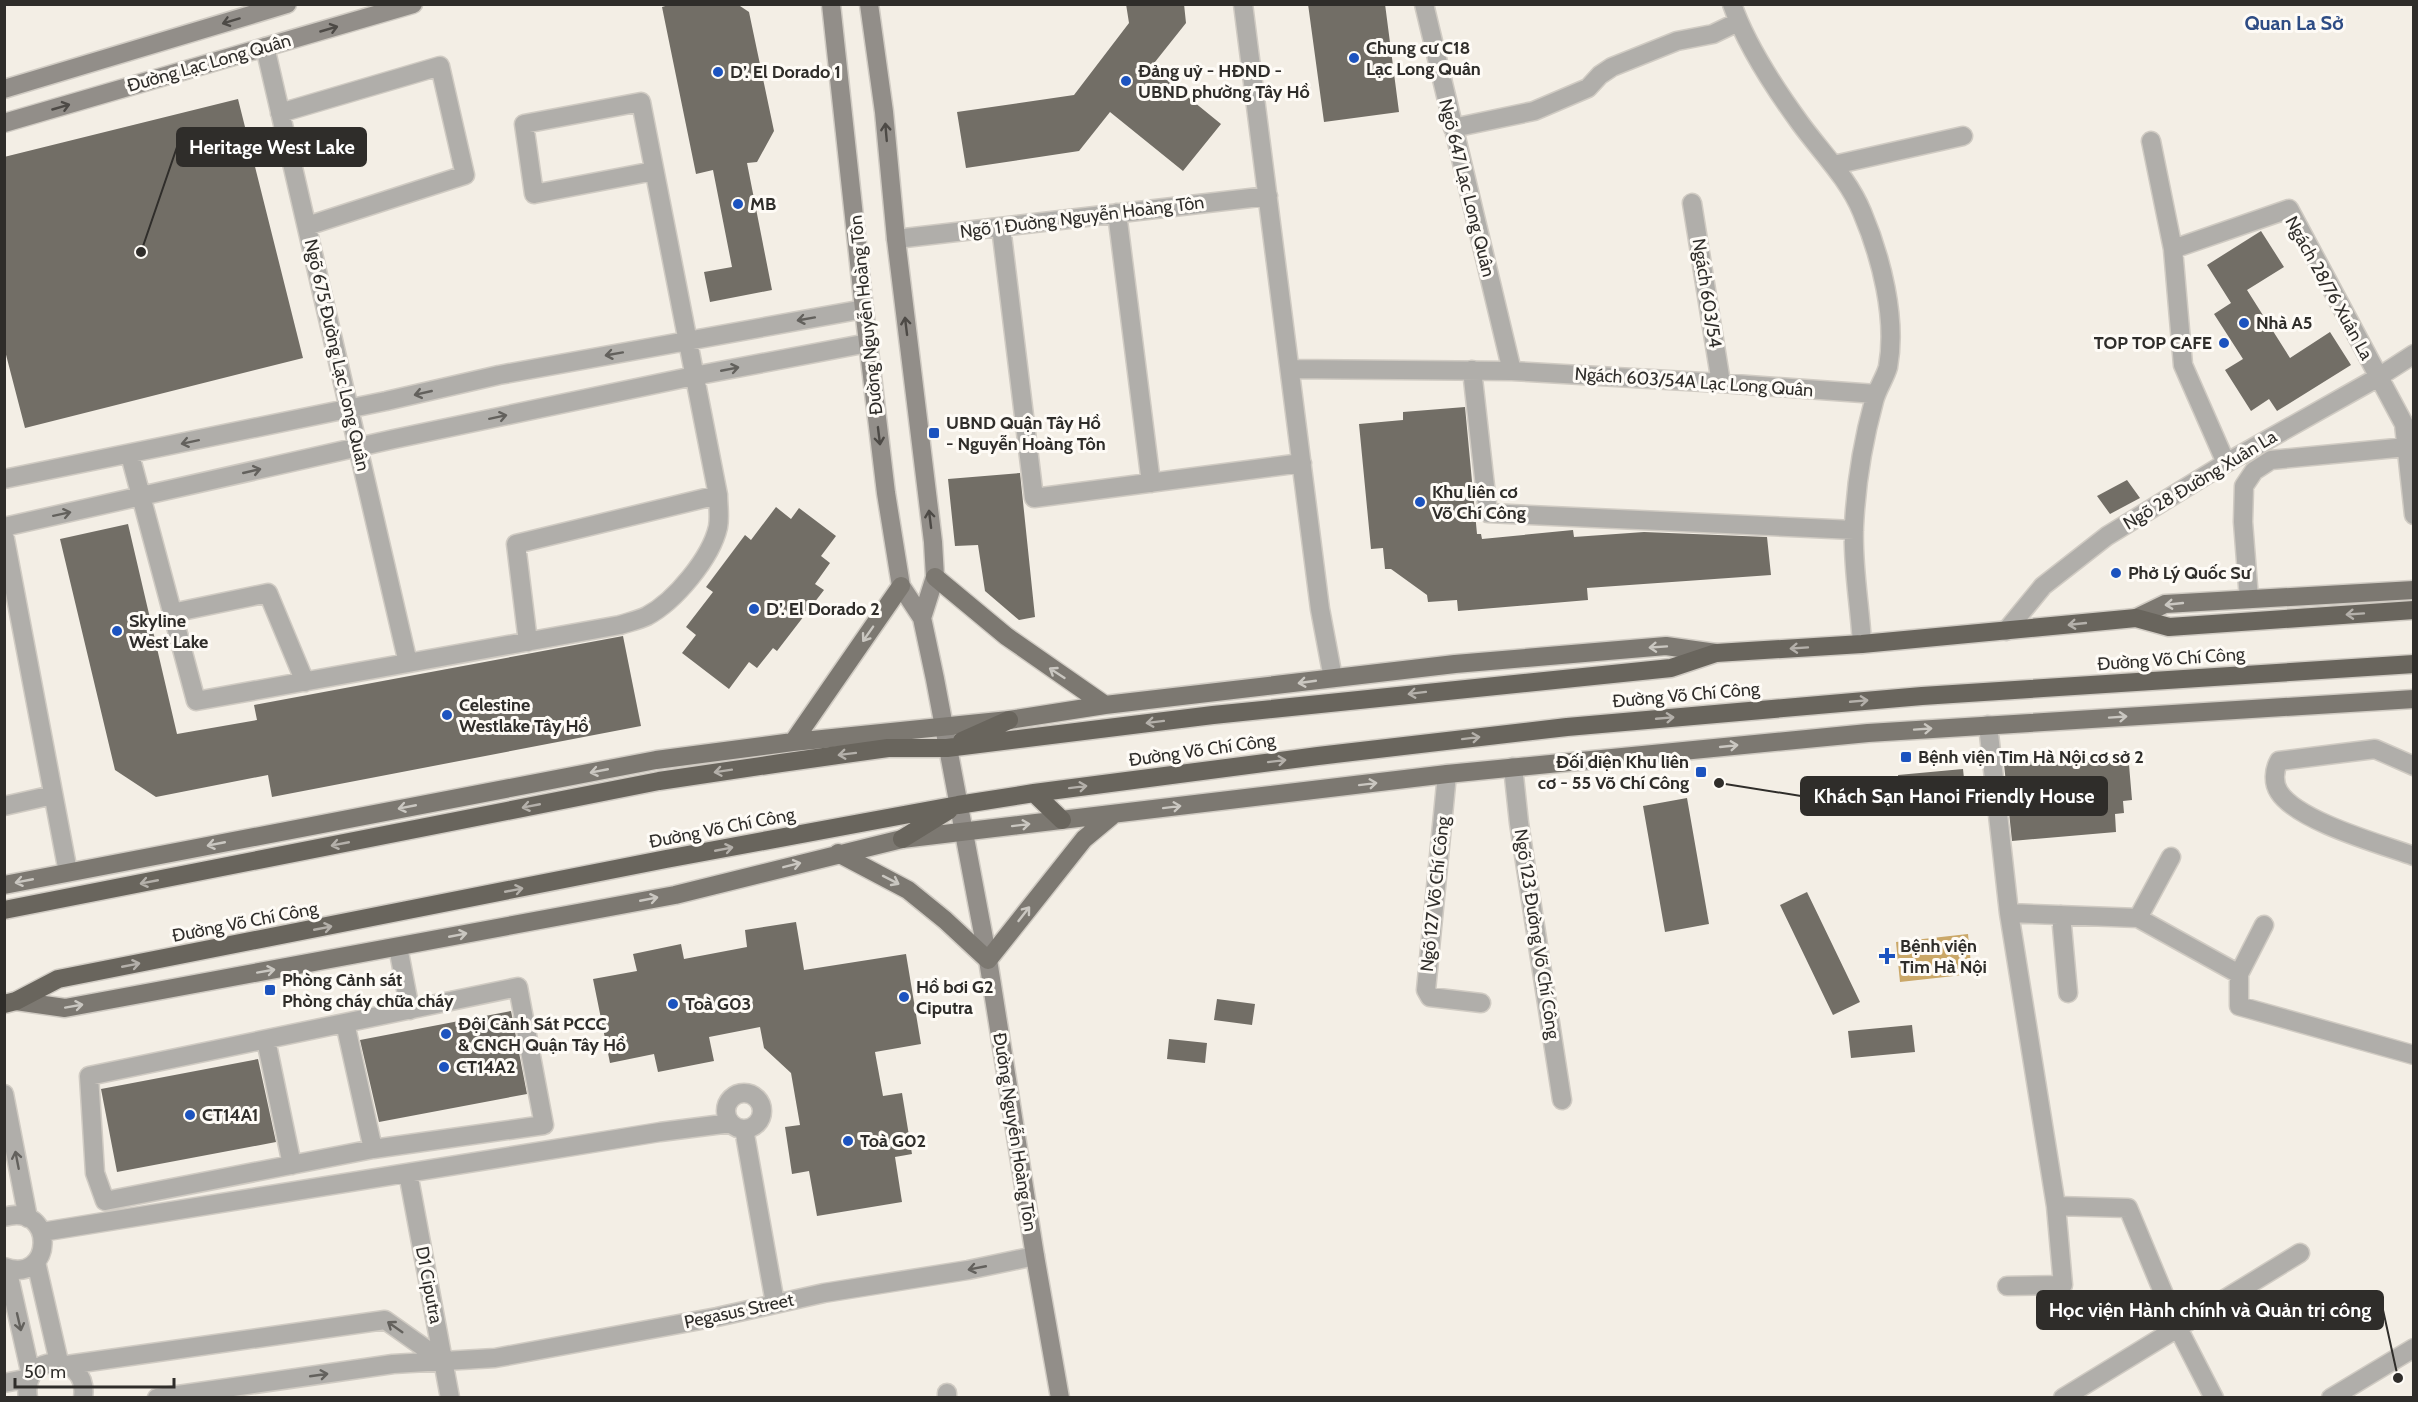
<svg xmlns="http://www.w3.org/2000/svg" width="2418" height="1402" viewBox="0 0 2418 1402" font-family="Cabin,sans-serif">
<rect width="100%" height="100%" fill="#f3eee5"/>
<path fill="#caa767" d="M 1968,934 L 1972,974 L 1900,982 L 1896,942 Z"/>
<path fill="#726e66" d="M 672,4 L 737,4 L 749,12 L 774,131 L 757,162 L 747,163 L 772,290 L 710,302 L 704,272 L 732,267 L 713,170 L 696,174 L 662,7 Z
M 1126,4 L 1184,4 L 1186,23 L 1151,67 L 1221,124 L 1183,171 L 1110,112 L 1079,151 L 966,168 L 957,112 L 1074,95 L 1129,23 Z
M 1308,4 L 1385,4 L 1399,112 L 1324,122 Z
M 238,99 L 303,358 L 25,428 L 4,347 L 4,157 Z
M 2261,231 L 2284,267 L 2247,290 L 2290,358 L 2330,332 L 2351,365 L 2277,411 L 2269,399 L 2251,411 L 2225,370 L 2243,359 L 2214,314 L 2231,303 L 2207,265 Z
M 1465,407 L 1477,534 L 1481,534 L 1482,539 L 1573,530 L 1574,537 L 1644,532 L 1767,537 L 1771,575 L 1587,588 L 1588,600 L 1458,611 L 1457,600 L 1428,602 L 1427,595 L 1391,569 L 1385,569 L 1383,548 L 1371,549 L 1359,424 L 1403,420 L 1403,412 Z
M 1020,473 L 1035,617 L 1019,620 L 985,591 L 978,545 L 955,546 L 948,479 Z
M 2127,480 L 2140,498 L 2110,514 L 2097,496 Z
M 776,507 L 791,519 L 799,508 L 836,536 L 821,556 L 830,563 L 815,584 L 824,590 L 777,651 L 773,648 L 757,668 L 749,662 L 729,689 L 682,653 L 696,635 L 686,627 L 713,592 L 706,587 L 745,535 L 751,540 Z
M 128,524 L 177,734 L 257,720 L 254,705 L 623,636 L 641,726 L 272,797 L 268,775 L 156,797 L 115,770 L 60,539 Z
M 2128,753 L 2132,800 L 2123,801 L 2124,813 L 2115,814 L 2116,832 L 2012,841 L 2004,764 Z
M 1963,769 L 1967,807 L 1902,813 L 1898,775 Z
M 1687,798 L 1709,924 L 1665,932 L 1643,806 Z
M 1807,892 L 1860,1002 L 1833,1015 L 1780,905 Z
M 796,922 L 804,970 L 906,954 L 921,1044 L 875,1052 L 883,1096 L 902,1093 L 912,1154 L 895,1157 L 902,1202 L 817,1216 L 809,1171 L 792,1174 L 785,1127 L 800,1125 L 791,1073 L 764,1048 L 760,1027 L 709,1037 L 714,1061 L 658,1072 L 654,1054 L 610,1063 L 593,979 L 637,971 L 633,954 L 681,944 L 684,959 L 747,947 L 745,930 Z
M 1217,999 L 1255,1004 L 1252,1025 L 1214,1020 Z
M 511,1011 L 527,1094 L 379,1122 L 360,1040 Z
M 1912,1025 L 1915,1052 L 1851,1058 L 1848,1031 Z
M 1169,1039 L 1207,1043 L 1205,1063 L 1167,1059 Z
M 258,1059 L 276,1142 L 117,1172 L 101,1089 Z"/>
<g fill="none" stroke-linecap="round" stroke-linejoin="round">
<defs>
<path id="street" d="M 1243,4 L 1320,609 L 1333,678
M 1424,4 L 1512,371
M 1732,4 C 1745,42 1776,90 1800,123 C 1821,152 1848,178 1862,212 C 1881,257 1897,318 1888,367 C 1885,378 1877,389 1874,401 C 1863,441 1856,484 1854,526 C 1852,565 1860,605 1862,644
M 265,47 L 408,663
M 280,113 L 440,66 L 465,175 L 307,226
M 1453,128 L 1534,111 L 1588,88 L 1600,75 L 1612,67 L 1677,41 L 1713,34 L 1738,22
M 2151,141 L 2173,249 L 2289,209 L 2404,424 L 2414,515
M 1834,165 L 1963,136
M 1692,203 L 1721,383
M 1117,213 L 1151,483
M 1001,227 L 1034,498 L 1302,463
M 896,239 L 1268,196
M 2173,249 L 2183,365 L 2226,463
M 1290,369 L 1512,371 L 1721,383 L 1876,394
M 1472,370 L 1488,513 L 1854,530
M 130,455 L 196,701 L 620,625 C 629,622 639,620 647,616 C 675,601 711,558 718,527 C 720,517 718,505 718,495 L 641,102 L 524,124 L 534,194 L 654,171
M 4,479 L 386,401 L 499,375 L 864,309
M 4,527 L 394,439 L 694,376 L 868,343
M 4,534 L 68,872
M 2249,599 L 2243,522 L 2244,486 L 2254,471 L 2271,460 L 2407,447
M 172,613 L 268,593 L 305,682
M 2006,631 L 2043,586 L 2107,536 L 2226,463 L 2377,378 L 2414,354
M 528,642 L 516,544 L 718,495
M 1988,725 L 2009,913 L 2138,918 L 2239,974 L 2239,1006 L 2414,1055
M 2414,766 L 2375,749 L 2279,761 C 2274,770 2273,783 2279,792 C 2297,821 2380,844 2414,856
M 1513,767 L 1519,823 L 1562,1100
M 1447,774 L 1426,990 L 1430,997 L 1481,1003
M 4,806 L 53,795
M 2009,913 L 2056,1206 L 2128,1208 L 2178,1328 L 2214,1398
M 2061,915 L 2068,993
M 2138,918 L 2171,857
M 398,947 L 410,1010
M 2239,974 L 2264,925
M 518,987 L 544,1125 L 373,1149 L 105,1201 L 95,1173 L 89,1076 Z
M 345,1023 L 373,1149
M 266,1040 L 292,1165
M726 1111a18 18 0 1 1 36 0a18 18 0 1 1-36 0Z
M 4,1094 L 28,1218
M 744,1129 L 775,1303
M 408,1173 L 450,1398
M 4,1217 C 57,1201 54,1286 4,1267
M 42,1232 L 660,1132 L 731,1123
M 36,1262 L 59,1362
M 7,1268 L 31,1375
M 2007,1286 L 2063,1285 L 2056,1206
M 67,1365 L 385,1320 L 443,1361
M 4,1383 L 30,1378
M 947,1393 L 947,1398
M 28,1398 C 20,1351 90,1351 83,1398
M 157,1398 L 393,1364 L 495,1358 L 717,1317 L 824,1293 L 968,1270 L 1035,1256
M 2063,1398 L 2300,1253
M 2331,1398 L 2414,1348"/>
<path id="secondary" d="M 831,4 L 864,309 L 886,493 L 901,586 L 922,618 L 935,679 L 988,960 L 1035,1256 L 1060,1398
M 869,4 L 884,112 L 896,239 L 933,542 L 935,577 L 922,618
M 4,89 L 287,4
M 4,123 L 413,4"/>
<path id="primary" d="M 935,577 L 1006,636 L 1105,705
M 2136,618 L 2165,604 L 2414,590
M 793,742 L 901,586
M 838,853 L 908,890 L 945,920 L 988,960 L 1084,839 L 1114,814
M 4,885 L 656,760 L 793,742 L 1009,720 L 1105,705 L 1455,664 L 1666,646 L 1716,653
M 16,1001 L 65,1008 L 675,895 L 902,839 L 1447,774 L 1868,733 L 2414,699"/>
<path id="highway" d="M 962,741 L 1009,720
M 1034,793 L 1062,820
M 902,839 L 949,810
M 4,910 L 659,781 L 781,763 L 888,748 L 947,748 L 1213,715 L 1671,668 L 1716,653 L 1862,644 L 2136,618 L 2169,627 L 2414,610
M 4,1004 L 16,1001 L 58,979 L 666,859 L 958,805 L 1034,793 L 1318,756 L 1567,727 L 1922,696 L 2414,664"/>
</defs>
<use href="#street" stroke="#d0cbc3" stroke-width="21"/>
<use href="#secondary" stroke="#d0cbc3" stroke-width="21"/>
<use href="#primary" stroke="#d0cbc3" stroke-width="21"/>
<use href="#highway" stroke="#d0cbc3" stroke-width="21"/>
<use href="#street" stroke="#b0aeaa" stroke-width="18"/>
<use href="#secondary" stroke="#928e89" stroke-width="18"/>
<use href="#primary" stroke="#7c7871" stroke-width="18"/>
<use href="#highway" stroke="#69655d" stroke-width="18"/>
</g>
<defs><path id="oneway-shaft" d="M-6 0H5M1.5-3L5.5 0L1.5 3" fill="none" stroke-width="1.6" stroke-linecap="round" stroke-linejoin="round" transform="scale(1.5)"/></defs>
<g stroke="#4d4a46">
<use href="#oneway-shaft" transform="translate(231 21) rotate(163)"/>
<use href="#oneway-shaft" transform="translate(329 29) rotate(-16)"/>
<use href="#oneway-shaft" transform="translate(61 107) rotate(-16)"/>
<use href="#oneway-shaft" transform="translate(886 132) rotate(-95)"/>
<use href="#oneway-shaft" transform="translate(906 326) rotate(-97)"/>
<use href="#oneway-shaft" transform="translate(879 436) rotate(83)"/>
<use href="#oneway-shaft" transform="translate(930 519) rotate(-97)"/>
</g>
<g stroke="#63615d">
<use href="#oneway-shaft" transform="translate(806 319) rotate(170)"/>
<use href="#oneway-shaft" transform="translate(614 354) rotate(170)"/>
<use href="#oneway-shaft" transform="translate(730 369) rotate(-11)"/>
<use href="#oneway-shaft" transform="translate(423 393) rotate(167)"/>
<use href="#oneway-shaft" transform="translate(498 417) rotate(-12)"/>
<use href="#oneway-shaft" transform="translate(190 442) rotate(168)"/>
<use href="#oneway-shaft" transform="translate(252 471) rotate(-13)"/>
<use href="#oneway-shaft" transform="translate(62 514) rotate(-12)"/>
<use href="#oneway-shaft" transform="translate(17 1160) rotate(-101)"/>
<use href="#oneway-shaft" transform="translate(977 1268) rotate(169)"/>
<use href="#oneway-shaft" transform="translate(19 1322) rotate(77)"/>
<use href="#oneway-shaft" transform="translate(395 1327) rotate(-145)"/>
<use href="#oneway-shaft" transform="translate(319 1375) rotate(-8)"/>
</g>
<g stroke="#cac7c1">
<use href="#oneway-shaft" transform="translate(2174 604) rotate(174)"/>
<use href="#oneway-shaft" transform="translate(868 634) rotate(125)"/>
<use href="#oneway-shaft" transform="translate(1658 647) rotate(176)"/>
<use href="#oneway-shaft" transform="translate(1057 673) rotate(-147)"/>
<use href="#oneway-shaft" transform="translate(1307 682) rotate(172)"/>
<use href="#oneway-shaft" transform="translate(2118 717) rotate(-4)"/>
<use href="#oneway-shaft" transform="translate(1923 729) rotate(-4)"/>
<use href="#oneway-shaft" transform="translate(1729 746) rotate(-6)"/>
<use href="#oneway-shaft" transform="translate(599 771) rotate(169)"/>
<use href="#oneway-shaft" transform="translate(1368 784) rotate(-7)"/>
<use href="#oneway-shaft" transform="translate(407 807) rotate(169)"/>
<use href="#oneway-shaft" transform="translate(1172 807) rotate(-7)"/>
<use href="#oneway-shaft" transform="translate(1021 825) rotate(-7)"/>
<use href="#oneway-shaft" transform="translate(216 844) rotate(169)"/>
<use href="#oneway-shaft" transform="translate(792 865) rotate(-14)"/>
<use href="#oneway-shaft" transform="translate(891 880) rotate(27)"/>
<use href="#oneway-shaft" transform="translate(24 881) rotate(169)"/>
<use href="#oneway-shaft" transform="translate(649 899) rotate(-11)"/>
<use href="#oneway-shaft" transform="translate(1024 914) rotate(-52)"/>
<use href="#oneway-shaft" transform="translate(458 935) rotate(-11)"/>
<use href="#oneway-shaft" transform="translate(266 971) rotate(-10)"/>
<use href="#oneway-shaft" transform="translate(74 1006) rotate(-10)"/>
</g>
<g stroke="#b4b0aa">
<use href="#oneway-shaft" transform="translate(2355 614) rotate(176)"/>
<use href="#oneway-shaft" transform="translate(2077 624) rotate(174)"/>
<use href="#oneway-shaft" transform="translate(1799 648) rotate(176)"/>
<use href="#oneway-shaft" transform="translate(1417 693) rotate(173)"/>
<use href="#oneway-shaft" transform="translate(1859 701) rotate(-5)"/>
<use href="#oneway-shaft" transform="translate(1665 718) rotate(-5)"/>
<use href="#oneway-shaft" transform="translate(1155 722) rotate(173)"/>
<use href="#oneway-shaft" transform="translate(1471 738) rotate(-7)"/>
<use href="#oneway-shaft" transform="translate(847 754) rotate(173)"/>
<use href="#oneway-shaft" transform="translate(1277 761) rotate(-7)"/>
<use href="#oneway-shaft" transform="translate(723 771) rotate(171)"/>
<use href="#oneway-shaft" transform="translate(1078 787) rotate(-7)"/>
<use href="#oneway-shaft" transform="translate(531 806) rotate(169)"/>
<use href="#oneway-shaft" transform="translate(340 844) rotate(169)"/>
<use href="#oneway-shaft" transform="translate(724 849) rotate(-11)"/>
<use href="#oneway-shaft" transform="translate(149 882) rotate(169)"/>
<use href="#oneway-shaft" transform="translate(514 890) rotate(-11)"/>
<use href="#oneway-shaft" transform="translate(323 928) rotate(-11)"/>
<use href="#oneway-shaft" transform="translate(131 965) rotate(-11)"/>
</g>
<g fill="#1c53bf" stroke="#fefbf6" stroke-width="2">
<circle cx="1354" cy="58" r="6"/>
<circle cx="718" cy="72" r="6"/>
<circle cx="1126" cy="81" r="6"/>
<circle cx="738" cy="204" r="6"/>
<circle cx="2244" cy="323" r="6"/>
<circle cx="2224" cy="343" r="6"/>
<rect x="928" y="427" width="12" height="12" rx="3"/>
<circle cx="1420" cy="502" r="6"/>
<circle cx="2116" cy="573" r="6"/>
<circle cx="754" cy="609" r="6"/>
<circle cx="117" cy="631" r="6"/>
<circle cx="447" cy="715" r="6"/>
<rect x="1900" y="751" width="12" height="12" rx="3"/>
<rect x="1695" y="766" width="12" height="12" rx="3"/>
<path d="M1884 947h6v6h6v6h-6v6h-6v-6h-6v-6h6z"/>
<rect x="264" y="984" width="12" height="12" rx="3"/>
<circle cx="904" cy="997" r="6"/>
<circle cx="673" cy="1004" r="6"/>
<circle cx="446" cy="1034" r="6"/>
<circle cx="444" cy="1067" r="6"/>
<circle cx="190" cy="1115" r="6"/>
<circle cx="848" cy="1141" r="6"/>
</g>
<g text-anchor="middle" stroke-width="6" stroke-linejoin="round" paint-order="stroke">
<g font-size="18" font-weight="bold" fill="#2f2d2a" stroke="#fefbf6" text-anchor="start">
<text x="1366" y="54">Chung cư C18<tspan x="1366" dy="21">Lạc Long Quân</tspan></text>
<text x="1138" y="77">Đảng uỷ - HĐND -<tspan x="1138" dy="21">UBND phường Tây Hồ</tspan></text>
<text x="730" y="78">D’. El Dorado 1</text>
<text x="750" y="210">MB</text>
<text x="2256" y="329">Nhà A5</text>
<text x="2212" y="349" text-anchor="end">TOP TOP CAFE</text>
<text x="946" y="429">UBND Quận Tây Hồ<tspan x="946" dy="21">- Nguyễn Hoàng Tôn</tspan></text>
<text x="1432" y="498">Khu liên cơ<tspan x="1432" dy="21">Võ Chí Công</tspan></text>
<text x="2128" y="579">Phở Lý Quốc Sư</text>
<text x="766" y="615">D’. El Dorado 2</text>
<text x="129" y="627">Skyline<tspan x="129" dy="21">West Lake</tspan></text>
<text x="459" y="711">Celestine<tspan x="459" dy="21">Westlake Tây Hồ</tspan></text>
<text x="1918" y="763">Bệnh viện Tim Hà Nội cơ sở 2</text>
<text x="1689" y="768" text-anchor="end">Đối diện Khu liên<tspan x="1689" dy="21">cơ - 55 Võ Chí Công</tspan></text>
<text x="1900" y="952">Bệnh viện<tspan x="1900" dy="21">Tim Hà Nội</tspan></text>
<text x="282" y="986">Phòng Cảnh sát<tspan x="282" dy="21">Phòng cháy chữa cháy</tspan></text>
<text x="916" y="993">Hồ bơi G2<tspan x="916" dy="21">Ciputra</tspan></text>
<text x="685" y="1010">Toà G03</text>
<text x="458" y="1030">Đội Cảnh Sát PCCC<tspan x="458" dy="21">&amp; CNCH Quận Tây Hồ</tspan></text>
<text x="456" y="1073">CT14A2</text>
<text x="202" y="1121">CT14A1</text>
<text x="860" y="1147">Toà G02</text>
</g>
<g font-size="18" fill="#2f2d2a" stroke="#fefbf6">
<text transform="translate(209 63) rotate(-16)" y="6">Đường Lạc Long Quân</text>
<text transform="translate(1467 188) rotate(76)" y="6">Ngõ 647 Lạc Long Quân</text>
<text transform="translate(1082 217) rotate(-7)" y="6">Ngõ 1 Đường Nguyễn Hoàng Tôn</text>
<text transform="translate(2329 288) rotate(61)" y="6">Ngách 28/76 Xuân La</text>
<text transform="translate(1707 293) rotate(81)" y="6">Ngách 603/54</text>
<text transform="translate(866 315) rotate(-96)" y="6">Đường Nguyễn Hoàng Tôn</text>
<text transform="translate(337 355) rotate(77)" y="6">Ngõ 675 Đường Lạc Long Quân</text>
<text transform="translate(1694 382) rotate(4)" y="6">Ngách 603/54A Lạc Long Quân</text>
<text transform="translate(2200 480) rotate(-31)" y="6">Ngõ 28 Đường Xuân La</text>
<text transform="translate(2171 659) rotate(-4)" y="6">Đường Võ Chí Công</text>
<text transform="translate(1686 695) rotate(-5)" y="6">Đường Võ Chí Công</text>
<text transform="translate(1202 750) rotate(-8)" y="6">Đường Võ Chí Công</text>
<text transform="translate(722 828) rotate(-11)" y="6">Đường Võ Chí Công</text>
<text transform="translate(1435 894) rotate(-84)" y="6">Ngõ 127 Võ Chí Công</text>
<text transform="translate(245 922) rotate(-11)" y="6">Đường Võ Chí Công</text>
<text transform="translate(1537 934) rotate(81)" y="6">Ngõ 123 Đường Võ Chí Công</text>
<text transform="translate(1015 1132) rotate(81)" y="6">Đường Nguyễn Hoàng Tôn</text>
<text transform="translate(429 1285) rotate(79)" y="6">D1 Ciputra</text>
<text transform="translate(739 1311) rotate(-12)" y="6">Pegasus Street</text>
</g>
<g font-size="20" font-weight="bold" fill="#2e4c84" stroke="#fefbf6">
<text x="2294" y="30">Quan La Sở</text>
</g>
</g>
<path fill="none" stroke="#2f2d2a" stroke-width="2" d="M141 252L177 147M1719 783L1801 796M2398 1378L2383 1310"/>
<g fill="#2f2d2a" stroke="#fefbf6" stroke-width="2">
<circle cx="141" cy="252" r="6"/>
<circle cx="1719" cy="783" r="6"/>
<circle cx="2398" cy="1378" r="6"/>
</g>
<g fill="#2f2d2a" stroke="#2f2d2a" stroke-width="2">
<rect x="177" y="128" width="189" height="38" rx="6"/>
<rect x="1801" y="777" width="306" height="38" rx="6"/>
<rect x="2037" y="1291" width="346" height="38" rx="6"/>
</g>
<g font-size="20" text-anchor="middle" font-weight="bold" fill="#fff">
<text x="272" y="154">Heritage West Lake</text>
<text x="1954" y="803">Khách Sạn Hanoi Friendly House</text>
<text x="2210" y="1317">Học viện Hành chính và Quản trị công</text>
</g>
<rect width="2418" height="1402" fill="none" stroke="#2f2d2a" stroke-width="12"/>
<path d="M15 1378v9h159v-9" fill="none" stroke="#2f2d2a" stroke-width="3"/>
<text x="24" y="1378" font-size="18" fill="#2f2d2a" stroke="#fefbf6" stroke-width="4.5" paint-order="stroke">50 m</text>
</svg>
